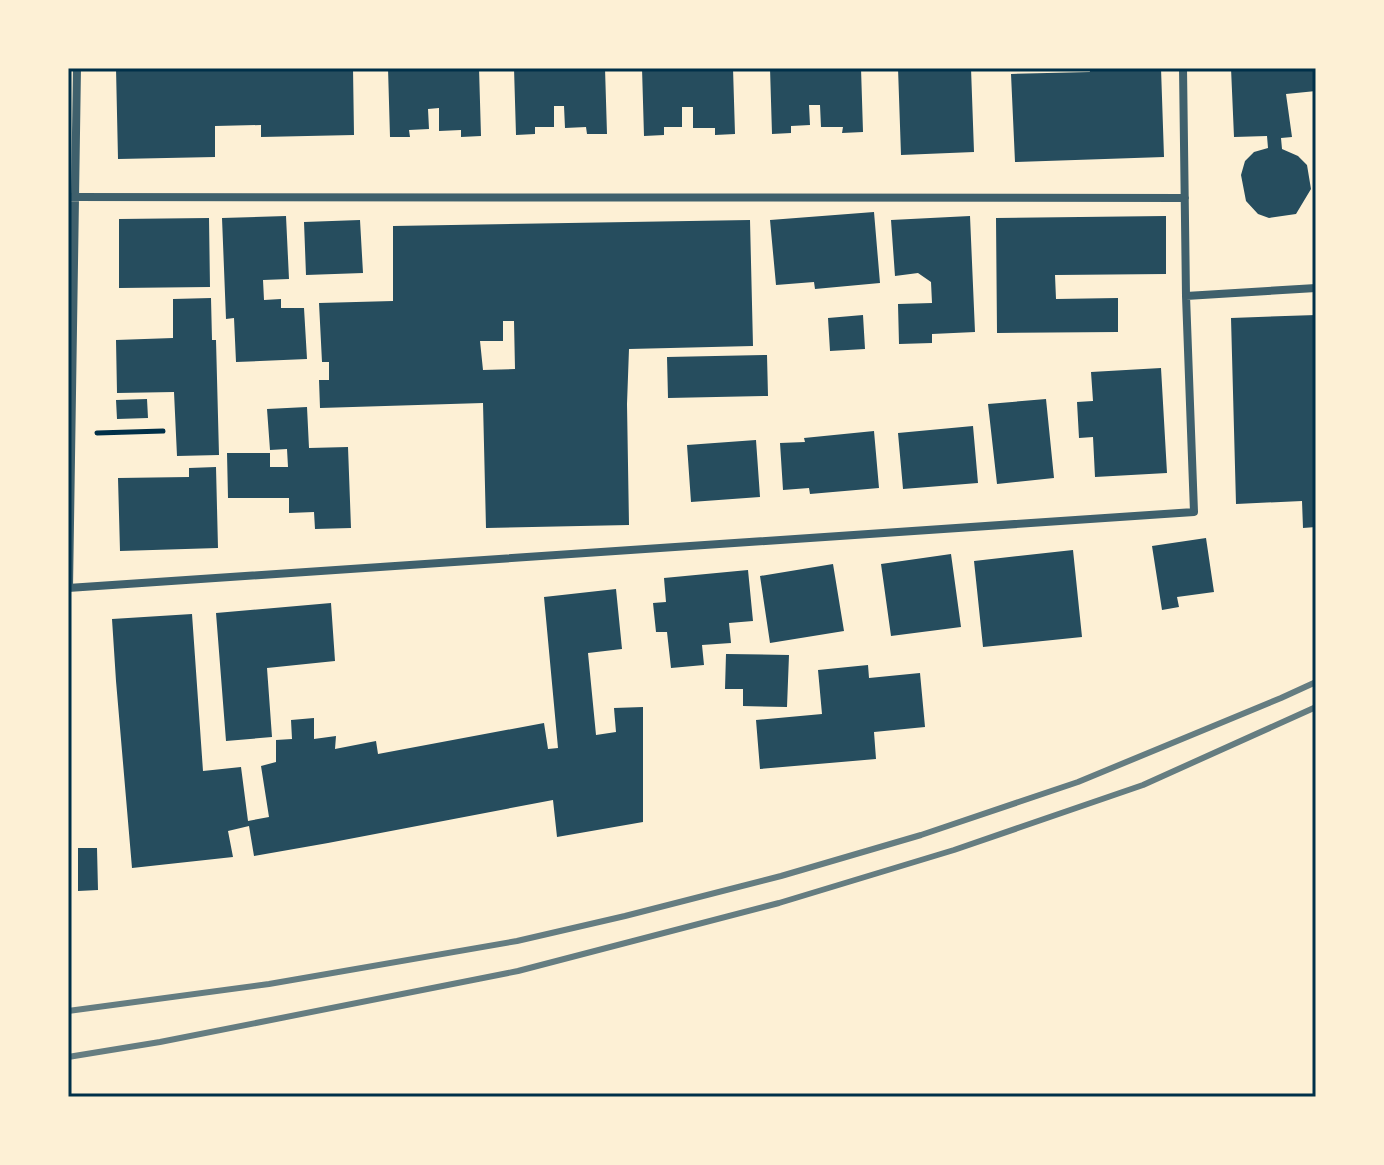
<svg xmlns="http://www.w3.org/2000/svg" width="1384" height="1165" viewBox="0 0 1384 1165" font-family="'Alegreya Sans',sans-serif">
<rect width="100%" height="100%" fill="#fdf0d5"/>
<path fill="#264d5e" fill-rule="evenodd" d="M 116,68 L 353,68 L 354,135 L 261,137 L 261,125 L 215,126 L 215,157 L 118,159 Z
M 388,68 L 479,68 L 481,136 L 461,137 L 461,130 L 439,131 L 439,108 L 428,109 L 429,129 L 409,130 L 410,137 L 390,137 Z
M 514,68 L 605,68 L 607,134 L 587,134 L 586,127 L 565,128 L 564,106 L 554,106 L 554,127 L 535,127 L 535,134 L 516,135 Z
M 642,68 L 733,68 L 735,134 L 715,135 L 715,128 L 693,128 L 693,107 L 682,107 L 682,127 L 664,127 L 664,135 L 644,136 Z
M 770,68 L 861,68 L 863,132 L 842,133 L 843,127 L 821,127 L 820,105 L 809,105 L 810,125 L 791,126 L 791,133 L 772,134 Z
M 898,68 L 971,68 L 974,152 L 901,155 Z
M 1089,68 L 1161,68 L 1164,157 L 1015,162 L 1011,74 L 1090,72 Z
M 1231,68 L 1316,68 L 1316,91 L 1286,94 L 1292,137 L 1281,138 L 1282,149 L 1298,156 L 1307,165 L 1311,189 L 1296,214 L 1269,218 L 1258,214 L 1246,201 L 1241,175 L 1245,161 L 1254,152 L 1268,148 L 1267,136 L 1234,137 Z
M 874,212 L 880,283 L 815,289 L 814,282 L 776,285 L 770,220 Z
M 286,216 L 289,279 L 263,280 L 264,300 L 281,299 L 281,308 L 304,308 L 307,359 L 236,362 L 234,318 L 226,319 L 222,218 Z
M 970,216 L 975,332 L 932,334 L 932,343 L 899,344 L 898,304 L 932,303 L 931,282 L 918,273 L 895,276 L 891,220 Z
M 1166,216 L 1166,274 L 1055,275 L 1056,299 L 1118,298 L 1118,332 L 997,333 L 996,218 Z
M 209,218 L 210,287 L 119,288 L 119,219 Z
M 360,220 L 363,273 L 306,275 L 304,222 Z
M 750,220 L 753,346 L 629,349 L 627,404 L 629,525 L 486,528 L 483,403 L 320,408 L 319,380 L 329,380 L 329,362 L 322,362 L 319,303 L 393,301 L 393,226 ZM 503,321 L 514,321 L 515,369 L 483,370 L 480,341 L 503,341 Z
M 211,298 L 212,340 L 216,340 L 219,455 L 177,456 L 174,392 L 117,393 L 116,340 L 173,338 L 173,299 Z
M 863,315 L 865,349 L 830,351 L 828,318 Z
M 1316,315 L 1316,527 L 1303,528 L 1302,501 L 1236,504 L 1231,318 Z
M 767,355 L 768,396 L 668,398 L 667,357 Z
M 1161,368 L 1167,473 L 1095,477 L 1093,437 L 1079,438 L 1077,402 L 1093,401 L 1091,372 Z
M 147,399 L 148,418 L 117,419 L 116,400 Z
M 1046,399 L 1054,478 L 997,484 L 988,404 Z
M 307,407 L 309,448 L 348,447 L 351,528 L 315,529 L 314,512 L 289,513 L 289,498 L 228,498 L 227,453 L 270,453 L 270,467 L 288,467 L 287,449 L 270,450 L 267,409 Z
M 973,426 L 978,483 L 903,489 L 898,433 Z
M 874,431 L 879,488 L 810,494 L 809,488 L 783,490 L 780,443 L 805,442 L 804,438 Z
M 756,440 L 760,497 L 691,502 L 687,445 Z
M 216,467 L 218,548 L 120,551 L 118,478 L 189,477 L 189,468 Z
M 1206,538 L 1214,592 L 1177,597 L 1179,607 L 1162,610 L 1152,546 Z
M 1073,550 L 1082,637 L 983,647 L 974,561 Z
M 951,554 L 961,627 L 891,636 L 881,564 Z
M 833,564 L 844,631 L 770,643 L 760,576 Z
M 748,570 L 753,621 L 729,623 L 731,643 L 702,645 L 704,665 L 671,668 L 667,632 L 656,632 L 653,603 L 666,602 L 664,578 Z
M 616,589 L 622,649 L 588,653 L 596,735 L 616,732 L 614,708 L 643,707 L 643,822 L 557,837 L 553,800 L 328,843 L 254,856 L 249,826 L 228,831 L 233,857 L 132,868 L 116,681 L 112,619 L 192,614 L 203,771 L 241,767 L 248,821 L 269,817 L 261,766 L 276,762 L 276,740 L 292,739 L 291,720 L 314,718 L 314,739 L 336,736 L 335,749 L 376,741 L 378,754 L 544,723 L 548,749 L 558,748 L 544,597 Z
M 331,603 L 335,661 L 267,668 L 272,737 L 226,741 L 216,613 Z
M 726,654 L 789,655 L 787,707 L 743,706 L 743,689 L 725,689 Z
M 868,665 L 869,678 L 920,673 L 925,727 L 874,732 L 876,759 L 760,769 L 756,720 L 822,714 L 818,670 Z
M 78,848 L 97,848 L 98,890 L 78,891 Z"/>
<g fill="none" stroke-linecap="round" stroke-linejoin="round">
<path stroke="#003049" stroke-width="5" d="M 97,433 L 163,431"/>
<path stroke="#3f606c" stroke-width="8" d="M 68,197 L 1185,198
M 1186,296 L 1316,288
M 68,588 L 1194,512 L 1186,296 L 1183,68
M 69,588 L 77,68"/>
<path stroke="#657d81" stroke-width="6" d="M 68,1011 L 269,984 L 517,941 L 625,916 L 781,876 L 921,835 L 1078,782 L 1281,698 L 1316,682
M 68,1057 L 160,1042 L 518,971 L 779,903 L 954,850 L 1143,785 L 1316,707"/>
</g>
<rect width="1384" height="1165" fill="none" stroke="#fdf0d5" stroke-width="140"/>
<rect x="70" y="70" width="1244" height="1025" fill="none" stroke="#003049" stroke-width="3"/>
</svg>
